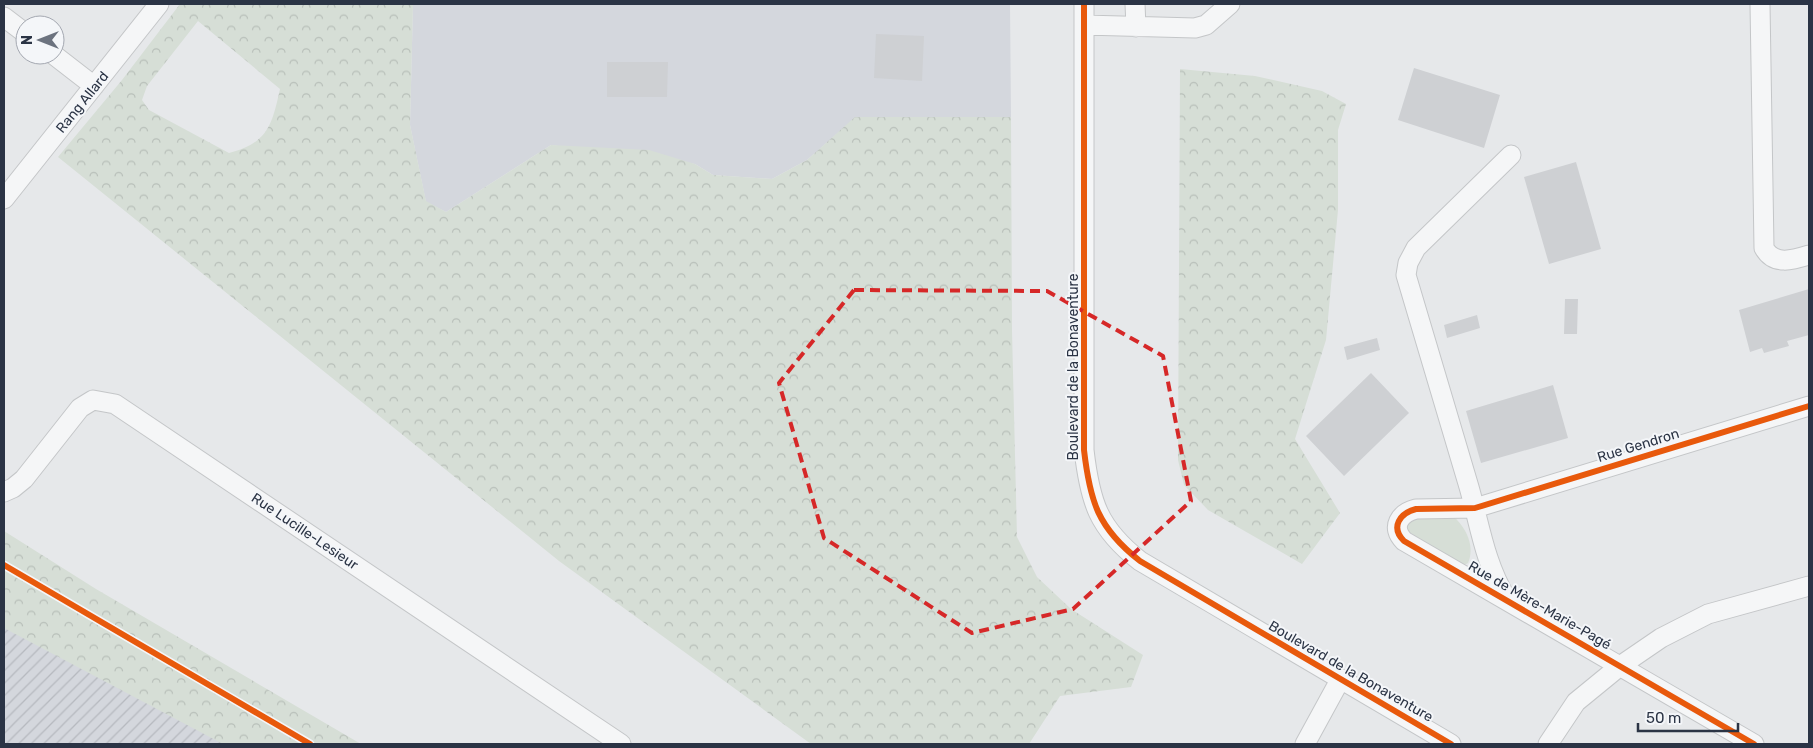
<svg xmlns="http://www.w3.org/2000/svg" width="1813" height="748" viewBox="0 0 1813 748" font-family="Rubik,sans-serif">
<defs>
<pattern id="industrial-furrows" width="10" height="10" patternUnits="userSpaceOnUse" patternTransform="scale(1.25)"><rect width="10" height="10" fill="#d4d7dd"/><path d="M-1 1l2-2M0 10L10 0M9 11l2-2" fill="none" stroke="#b6b9bf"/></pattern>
<pattern id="forest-crowns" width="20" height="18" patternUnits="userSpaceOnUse" patternTransform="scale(1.25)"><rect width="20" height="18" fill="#d6ded6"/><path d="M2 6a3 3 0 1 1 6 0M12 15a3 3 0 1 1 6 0" fill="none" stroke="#b8bfb9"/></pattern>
</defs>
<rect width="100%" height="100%" fill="#e6e8ea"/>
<path fill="#d4d7dd" d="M 413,4 L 1010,4 L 1011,117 L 856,117 L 807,160 L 772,179 L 713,175 L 695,164 L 551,145 L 446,212 L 426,202 L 410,125 Z"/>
<path fill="url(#industrial-furrows)" d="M 4,586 L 267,744 L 4,744 Z"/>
<path fill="#d6ded6" d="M 1411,516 L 1454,517 C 1467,529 1475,547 1468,563 L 1462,566 L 1410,540 L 1403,525 Z"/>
<path fill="url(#forest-crowns)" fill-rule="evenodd" d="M 180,4 L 413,4 L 410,125 L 426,201 L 446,212 L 551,145 L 649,150 L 695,164 L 713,175 L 772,179 L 807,160 L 855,117 L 1011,117 L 1012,331 L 1017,537 L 1037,577 L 1071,609 L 1143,655 L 1131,687 L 1060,696 L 1029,744 L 811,744 L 559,561 L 58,157 L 122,80 ZM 198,21 L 280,89 C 272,125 268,143 229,153 L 149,110 L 142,100 L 147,86 Z
M 1180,69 L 1255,76 L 1322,91 L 1346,104 L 1338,130 L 1338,210 L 1326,340 L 1295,439 L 1340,513 L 1302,564 L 1208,510 L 1184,485 L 1178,460 Z
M 4,531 L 96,589 L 361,744 L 223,744 L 4,628 Z"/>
<path fill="#ced0d3" d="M 876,34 L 924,36 L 922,81 L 874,78 Z
M 607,62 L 668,62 L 667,97 L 607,97 Z
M 1414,68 L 1500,95 L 1484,148 L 1398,120 Z
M 1576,162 L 1601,249 L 1549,264 L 1524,177 Z
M 1809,289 L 1809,335 L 1787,341 L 1789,346 L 1764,353 L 1762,348 L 1750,352 L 1739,310 Z
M 1565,299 L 1578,299 L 1577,334 L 1564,334 Z
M 1477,315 L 1480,328 L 1447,338 L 1444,325 Z
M 1377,338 L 1380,350 L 1347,360 L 1344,347 Z
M 1371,373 L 1409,413 L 1344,476 L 1306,436 Z
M 1553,385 L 1568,438 L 1481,463 L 1466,411 Z"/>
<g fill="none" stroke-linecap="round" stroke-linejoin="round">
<defs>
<path id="minor" d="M 1084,4 L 1084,450 C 1090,502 1098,528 1140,561 L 1451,744
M 1135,4 L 1136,27
M 1760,4 L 1764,248 C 1774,266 1793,260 1809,255
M 4,17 L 25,33
M 1084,25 L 1195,28 L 1206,25 L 1230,4
M 54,55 L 94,86
M 4,199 L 159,4
M 4,492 L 13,488 L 24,479 L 80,408 L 93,400 L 115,404 L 621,744
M 1506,598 C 1485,563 1480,526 1469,487 C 1448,416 1427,346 1406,275 L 1408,263 L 1416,248 L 1511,155
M 1305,744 L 1340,680
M 1548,744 L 1576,702 L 1620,666 L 1661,638 L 1708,614 L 1809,586
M 1754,744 L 1404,541 C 1390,527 1400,513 1416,509 L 1475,508 L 1809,406"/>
</defs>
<use href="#minor" stroke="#c4c6c8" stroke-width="21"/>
<use href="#minor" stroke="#f5f6f7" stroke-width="19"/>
<defs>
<path id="cycleway" d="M 1084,4 L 1084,450 C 1090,502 1098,528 1140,561 L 1451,744
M 4,565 L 310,744
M 1754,744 L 1404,541 C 1390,527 1400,513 1416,509 L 1475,508 L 1809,406"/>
</defs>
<use href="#cycleway" stroke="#f4f6f9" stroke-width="9"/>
<use href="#cycleway" stroke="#e8590c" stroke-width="6"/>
</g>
<path fill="none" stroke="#d62828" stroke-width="4" stroke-dasharray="10 6" stroke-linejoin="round" d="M 854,290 L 1047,291 L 1163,356 L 1191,501 L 1073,609 L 972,633 L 824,538 L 779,383 Z"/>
<g text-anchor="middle" stroke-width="4" stroke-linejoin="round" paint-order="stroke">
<g font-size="14" fill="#2b3445" stroke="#f4f6f9">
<text transform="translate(82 102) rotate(-51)" y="5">Rang Allard</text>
<text transform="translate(1073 367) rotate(-90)" y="5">Boulevard de la Bonaventure</text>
<text transform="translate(1638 445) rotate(-17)" y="5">Rue Gendron</text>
<text transform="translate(305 531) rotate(34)" y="5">Rue Lucille-Lesieur</text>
<text transform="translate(1540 605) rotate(30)" y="5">Rue de Mère-Marie-Pagé</text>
<text transform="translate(1351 671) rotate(30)" y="5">Boulevard de la Bonaventure</text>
</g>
</g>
<rect width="1813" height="748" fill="none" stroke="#2b3445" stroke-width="10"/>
<g transform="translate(40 40) rotate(270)"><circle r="24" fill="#f4f6f9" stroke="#a4a8b1"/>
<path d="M0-4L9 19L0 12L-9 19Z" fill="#6c737f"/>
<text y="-8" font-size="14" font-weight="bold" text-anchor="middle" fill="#2b3445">N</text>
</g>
<path d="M1638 723v8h100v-8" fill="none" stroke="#2b3445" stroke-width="2.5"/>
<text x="1646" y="723" font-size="15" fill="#2b3445" stroke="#f4f6f9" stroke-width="4" paint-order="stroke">50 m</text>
</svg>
